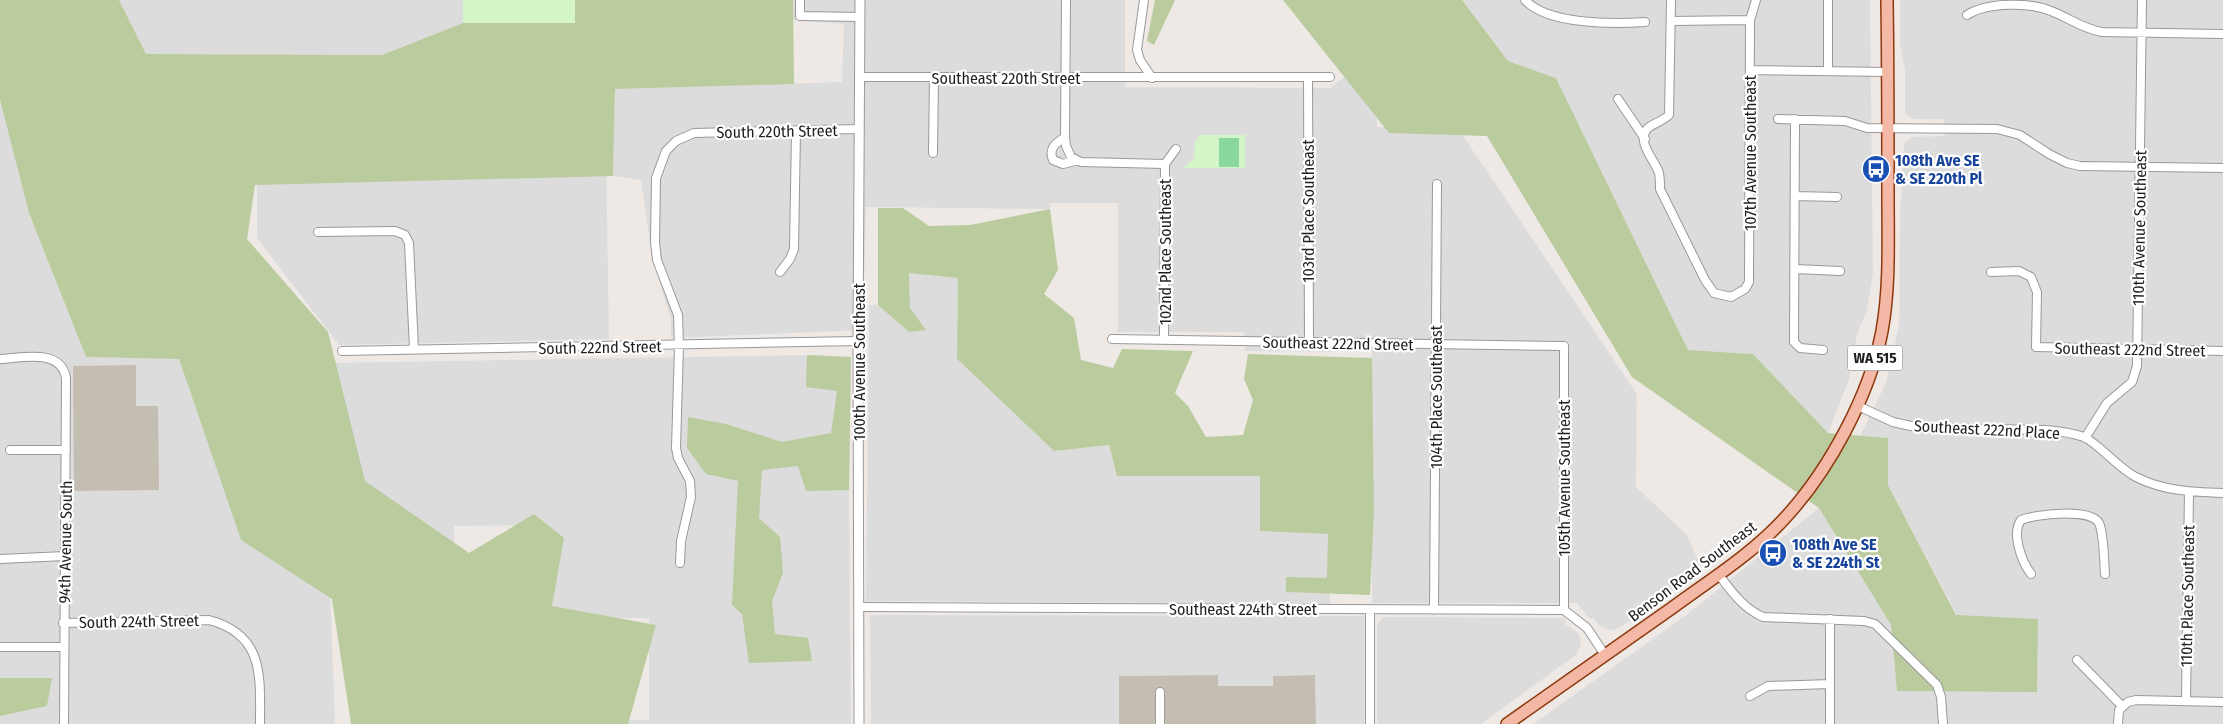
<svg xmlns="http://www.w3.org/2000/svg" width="2223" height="724" viewBox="0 0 2223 724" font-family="'Fira Sans Condensed',sans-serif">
<rect width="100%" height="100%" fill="#efe9e6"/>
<path fill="#dddcdc" d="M 119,0 L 463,0 L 463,23 L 382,55 L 145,54 Z
M 793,0 L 1125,0 L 1125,87 L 1331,88 L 1348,74 L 1375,74 L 1377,127 L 1457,127 L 1637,394 L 1636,487 L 1687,535 L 1702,569 L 1621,627 L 1613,630 L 1605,629 L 1598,624 L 1593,618 L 1590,619 L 1577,603 L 1372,603 L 1372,352 L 1245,351 L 1244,332 L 1118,332 L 1118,203 L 1050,203 L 1050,209 L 866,207 L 863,330 L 671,338 L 671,320 L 652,257 L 641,180 L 613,176 L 615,89 L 842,82 L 844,24 L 793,20 Z
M 1462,0 L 1870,0 L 1873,273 L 1867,310 L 1857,334 L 1850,377 L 1828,433 L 1753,354 L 1688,350 L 1556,78 L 1508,61 Z
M 1900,0 L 2223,0 L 2223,724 L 1533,724 L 1685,616 L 1819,508 L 1891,625 L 1897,690 L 1957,615 L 1888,485 L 1888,438 L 1860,436 L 1886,383 L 1899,326 L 1900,216 L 1904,143 L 1912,137 L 1945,136 L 1944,119 L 1913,119 L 1905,114 L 1905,70 L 1900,45 Z
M 0,100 L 29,213 L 86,357 L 179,359 L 241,540 L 330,585 L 335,724 L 0,724 L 0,716 L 47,706 L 51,678 L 0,678 Z
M 606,150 L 609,339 L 339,345 L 257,238 L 257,171 Z
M 909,272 L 958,278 L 957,359 L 1054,451 L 1109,445 L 1117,476 L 1260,476 L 1331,526 L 1330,604 L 866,601 L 869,305 L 878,305 L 909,332 L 926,330 L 910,308 Z
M 807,355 L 851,357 L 849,490 L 851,724 L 605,724 L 605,720 L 649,720 L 649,618 L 531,618 L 535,525 L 454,526 L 455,554 L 331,480 L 328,363 Z
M 870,615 L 1364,616 L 1364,724 L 1316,724 L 1315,675 L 1274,676 L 1273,686 L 1218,686 L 1218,675 L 1119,676 L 1119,724 L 871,724 Z
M 1384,617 L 1565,618 L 1565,624 L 1575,630 L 1580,636 L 1581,644 L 1577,654 L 1481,724 L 1377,724 L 1377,624 Z"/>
<path fill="#c3bdb2" d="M 136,365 L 136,406 L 158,406 L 159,490 L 74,491 L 73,366 Z
M 1218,675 L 1218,686 L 1273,686 L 1273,676 L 1315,675 L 1316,724 L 1119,724 L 1119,676 Z"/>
<path fill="#bacb9e" d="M 0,0 L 119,0 L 146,54 L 382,55 L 463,23 L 575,23 L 575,0 L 793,0 L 794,84 L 615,89 L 613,176 L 255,185 L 247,239 L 328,332 L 365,481 L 469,553 L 534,514 L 564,538 L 552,606 L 656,625 L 628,724 L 351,724 L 332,599 L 241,540 L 179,359 L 86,357 L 29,213 L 0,100 Z
M 1155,0 L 1175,0 L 1154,45 L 1147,41 Z
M 1283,0 L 1462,0 L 1508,61 L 1556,78 L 1688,350 L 1753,354 L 1828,433 L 1888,438 L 1888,485 L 1956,615 L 2038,619 L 2037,692 L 1897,691 L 1891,625 L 1819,508 L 1632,377 L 1487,136 L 1389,133 Z
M 878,208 L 903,208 L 929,226 L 970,225 L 1050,209 L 1058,270 L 1044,294 L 1074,318 L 1081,360 L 1113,368 L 1122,349 L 1193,351 L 1175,393 L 1188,406 L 1206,437 L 1243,435 L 1253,400 L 1244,379 L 1248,354 L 1372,358 L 1374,513 L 1370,595 L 1286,592 L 1286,577 L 1327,578 L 1328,534 L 1260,531 L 1260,476 L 1117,476 L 1109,445 L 1054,451 L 957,359 L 958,278 L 909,273 L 910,308 L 926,330 L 909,332 L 878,305 Z
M 807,355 L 851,357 L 849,490 L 806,491 L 798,466 L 762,470 L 759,518 L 780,537 L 783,573 L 772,601 L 775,634 L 808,638 L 812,661 L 749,663 L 742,614 L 732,605 L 738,481 L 706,474 L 687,448 L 688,417 L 726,424 L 782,442 L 831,433 L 837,391 L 806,387 Z
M 0,678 L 52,678 L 47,706 L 0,716 Z"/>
<path fill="#d3f5c7" d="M 463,0 L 575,0 L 575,23 L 463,23 Z
M 1200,135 L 1245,135 L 1245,168 L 1183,168 L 1193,160 L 1195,151 L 1194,144 Z"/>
<path fill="#8bd7a0" d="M 1219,138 L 1239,138 L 1239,167 L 1219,167 Z"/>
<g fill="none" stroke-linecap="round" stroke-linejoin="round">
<defs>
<path id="minor" d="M 800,0 L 800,16 L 860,17
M 1066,0 L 1065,137 L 1066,146 L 1071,157 L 1081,162 L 1165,164 L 1176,149
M 1144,0 L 1137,50 L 1140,60 L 1152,78
M 1525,0 C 1548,25 1613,24 1645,22
M 1671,0 L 1669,115 C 1663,121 1654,123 1648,128 C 1635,141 1655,160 1659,173 C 1660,178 1660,184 1660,189 L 1705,280 L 1714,293 L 1731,297 L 1745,289 L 1749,282 L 1750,20 L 1756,0
M 1967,15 C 1987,2 2030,2 2051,11 C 2069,18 2083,29 2102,32 L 2223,34
M 1671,21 L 1750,20
M 1750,70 L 1888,72
M 1828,71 L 1828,0
M 860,77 L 1330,77
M 1308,78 L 1309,343
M 1618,99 L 1645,139
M 1778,119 L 1845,121 L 1867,128 L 1997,129 L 2020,135 L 2049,154 L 2067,163 L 2080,166 L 2223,168
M 1795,119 L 1794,342 L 1800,348 L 1823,350
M 1065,137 C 1056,143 1048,148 1053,160 L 1063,164 L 1075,161
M 933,153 L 934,77
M 1795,196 L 1837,197
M 318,232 L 395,231 L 405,235 L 409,243 L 414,349
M 1795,269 L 1840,271
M 780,272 L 790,259 L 794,249 L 796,131
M 1991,272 L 2019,271 L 2031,277 L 2037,292 L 2036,347 L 2223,351
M 1112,339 L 1564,346 L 1564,610
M 1164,340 L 1165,164
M 342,351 L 858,341
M 0,359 C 22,358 61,348 66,378 L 64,724
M 1858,406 L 1893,422 L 1920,428 L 2046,430 C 2058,431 2072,433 2084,437 C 2099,444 2118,468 2136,477 C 2163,491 2193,492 2223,493
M 2085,438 L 2107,403 L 2132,382 L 2137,366 L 2142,0
M 10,450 L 66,450
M 0,559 L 65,556
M 680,563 L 681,541 L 691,497 L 690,481 L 678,458 L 676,448 L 679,346 L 678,315 L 657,260 L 655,242 L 656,178 L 666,151 L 676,141 L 694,133 L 859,129
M 2031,574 C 2022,562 2011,534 2021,520 C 2035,514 2090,508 2099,523 C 2104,534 2104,561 2105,574
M 1719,575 C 1732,592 1743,608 1763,617 L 1864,621 L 1875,624 L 1937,685 L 1941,697 L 1943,724
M 860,607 L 1564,610 L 1587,628 L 1605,655
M 1370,610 L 1370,724
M 1434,610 L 1437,184
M 63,623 L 209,620 C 265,635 260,677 260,724
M 0,647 L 64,647
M 2077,660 L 2122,706
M 1160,692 L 1160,724
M 1750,696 L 1768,686 L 1830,684
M 2186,701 L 2189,492
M 1830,724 L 1830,619
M 2118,724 L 2119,710 L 2128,702 L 2136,700 L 2223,702"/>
<path id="tertiary" d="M 859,724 L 858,341 L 860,0"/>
<path id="primary" d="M 1507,724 C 1562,685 1617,647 1672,608 C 1710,580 1752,554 1784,519 C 1828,472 1870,395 1882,331 C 1890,287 1888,241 1888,197 C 1888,131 1888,66 1887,0"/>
</defs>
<use href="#minor" stroke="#999" stroke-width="10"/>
<use href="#tertiary" stroke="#999" stroke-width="11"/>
<use href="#primary" stroke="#8e380d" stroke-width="14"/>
<use href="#minor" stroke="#fff" stroke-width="8"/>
<use href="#tertiary" stroke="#fff" stroke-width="9"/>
<use href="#primary" stroke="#f4b8a6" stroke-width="11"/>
</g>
<defs>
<symbol id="bus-disc" viewBox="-11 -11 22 22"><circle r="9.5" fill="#1a4fb4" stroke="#fff"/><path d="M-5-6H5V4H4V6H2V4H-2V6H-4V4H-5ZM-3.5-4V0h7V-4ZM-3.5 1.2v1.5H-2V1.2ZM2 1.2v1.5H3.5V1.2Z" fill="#fff"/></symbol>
</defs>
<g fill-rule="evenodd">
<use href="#bus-disc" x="1860" y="153" width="32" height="32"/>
<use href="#bus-disc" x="1757" y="537" width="32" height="32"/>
</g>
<g text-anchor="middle" stroke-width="4.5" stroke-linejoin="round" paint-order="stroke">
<rect fill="#fff" stroke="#626262" stroke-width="1" x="1847.5" y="345.5" width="55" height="25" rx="4"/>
<g font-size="15" font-weight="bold" fill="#1f1f1f">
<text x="1875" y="363">WA 515</text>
</g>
<g font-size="16" fill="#1f1f1f" stroke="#fff">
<text x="1006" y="84">Southeast 220th Street</text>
<text transform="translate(777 131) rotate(-1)" y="6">South 220th Street</text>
<text transform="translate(1750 153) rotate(-90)" y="6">107th Avenue Southeast</text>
<text transform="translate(1308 211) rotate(-90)" y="6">103rd Place Southeast</text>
<text transform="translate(2139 228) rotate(-89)" y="6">110th Avenue Southeast</text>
<text transform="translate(1165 252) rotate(-90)" y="6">102nd Place Southeast</text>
<text transform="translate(1338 343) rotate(1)" y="6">Southeast 222nd Street</text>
<text transform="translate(600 347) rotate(-1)" y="6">South 222nd Street</text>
<text transform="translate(2130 349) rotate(1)" y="6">Southeast 222nd Street</text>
<text transform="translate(859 362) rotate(-90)" y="6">100th Avenue Southeast</text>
<text transform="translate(1436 397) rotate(-90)" y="6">104th Place Southeast</text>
<text transform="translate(1987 429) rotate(3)" y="6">Southeast 222nd Place</text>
<text transform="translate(1564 478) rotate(-90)" y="6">105th Avenue Southeast</text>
<text transform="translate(65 542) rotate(-89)" y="6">94th Avenue South</text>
<text transform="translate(1692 571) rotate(-37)" y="6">Benson Road Southeast</text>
<text transform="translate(2187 596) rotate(-89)" y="6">110th Place Southeast</text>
<text x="1243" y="615">Southeast 224th Street</text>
<text transform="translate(139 621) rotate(-1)" y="6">South 224th Street</text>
</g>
<g font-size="16" font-weight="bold" fill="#164399" stroke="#fff" text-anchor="start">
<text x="1895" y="166">108th Ave SE<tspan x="1895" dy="18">&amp; SE 220th Pl</tspan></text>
<text x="1792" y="550">108th Ave SE<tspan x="1792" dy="18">&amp; SE 224th St</tspan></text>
</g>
</g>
</svg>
